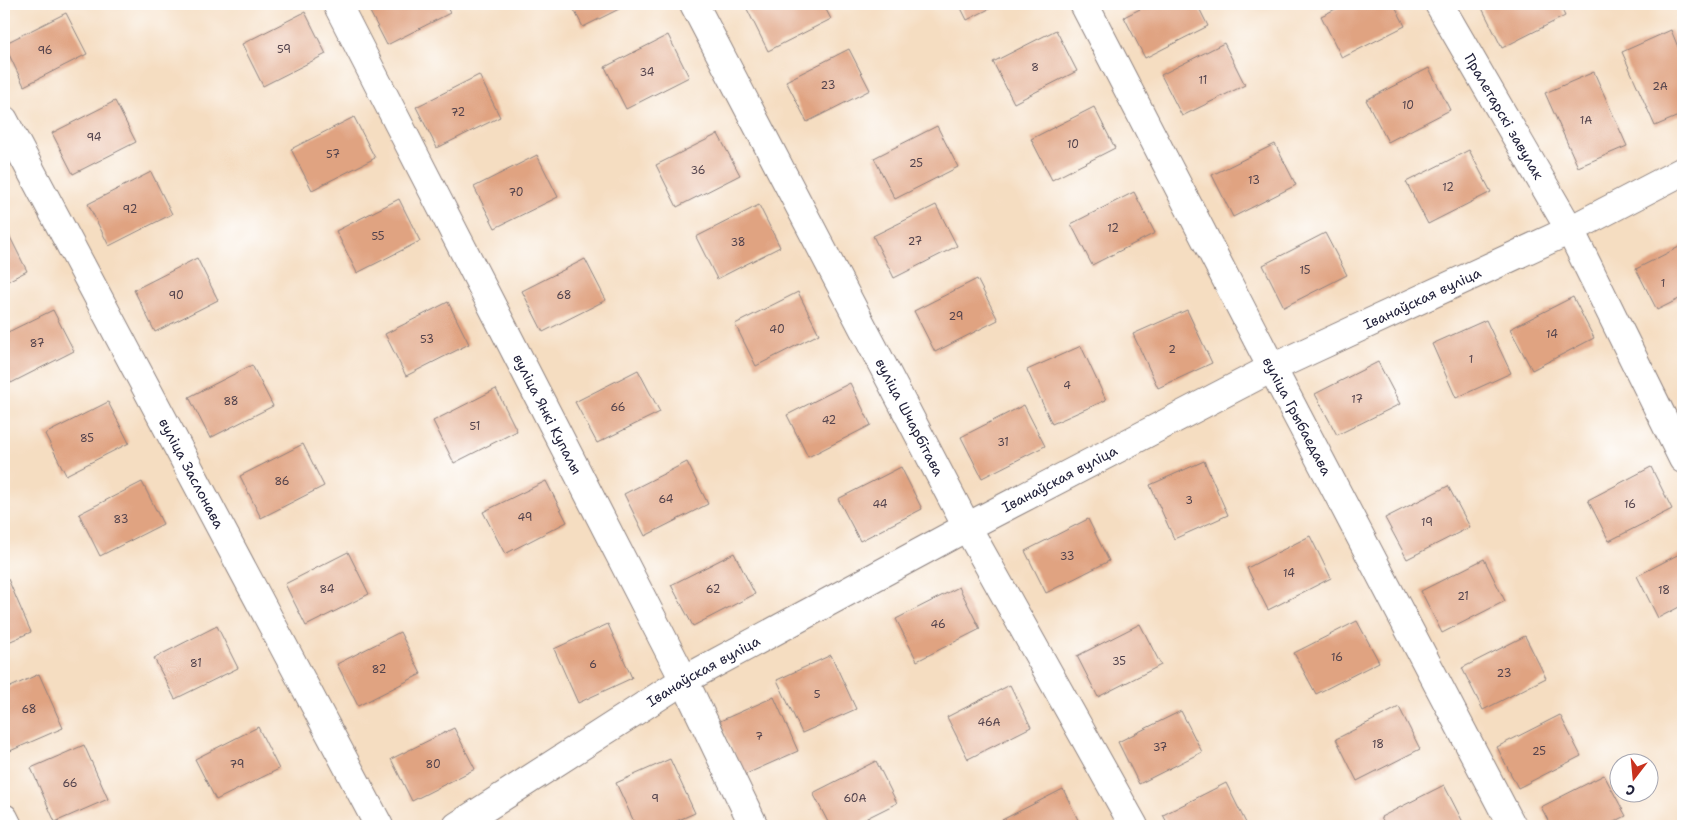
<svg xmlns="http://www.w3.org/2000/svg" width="1687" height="830" viewBox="0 0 1687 830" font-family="'Shantell Sans',sans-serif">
<rect width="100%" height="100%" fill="#fff"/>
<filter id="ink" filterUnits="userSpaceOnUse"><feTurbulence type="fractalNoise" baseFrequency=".02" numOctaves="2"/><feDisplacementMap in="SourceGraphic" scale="10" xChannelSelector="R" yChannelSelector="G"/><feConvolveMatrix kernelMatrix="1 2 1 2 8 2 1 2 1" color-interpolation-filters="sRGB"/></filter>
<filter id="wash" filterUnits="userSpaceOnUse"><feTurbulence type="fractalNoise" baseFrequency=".0096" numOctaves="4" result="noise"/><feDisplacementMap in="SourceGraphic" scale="20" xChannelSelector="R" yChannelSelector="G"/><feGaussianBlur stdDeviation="1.12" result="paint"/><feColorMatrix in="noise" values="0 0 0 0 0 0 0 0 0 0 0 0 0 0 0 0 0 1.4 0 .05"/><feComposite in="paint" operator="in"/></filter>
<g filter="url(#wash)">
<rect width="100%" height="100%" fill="#f5ddc1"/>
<g id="blocks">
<path fill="#e0a381" d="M 366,4 L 445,4 L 450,13 L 387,45 Z
M 571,4 L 629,4 L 583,27 Z
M 758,4 L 823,4 L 831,19 L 768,51 L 747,9 Z
M 959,4 L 999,4 L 967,20 Z
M 1150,4 L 1197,4 L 1208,26 L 1145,58 L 1124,17 Z
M 1346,4 L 1394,4 L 1405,26 L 1342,58 L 1321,16 Z
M 1486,4 L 1559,4 L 1565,16 L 1502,48 L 1481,6 Z
M 305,12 L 326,54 L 263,86 L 242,44 Z
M 66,13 L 87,54 L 24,86 L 4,44 Z
M 1056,30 L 1077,71 L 1014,103 L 993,62 Z
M 1671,30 L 1683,59 L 1683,114 L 1655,126 L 1622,52 Z
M 668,35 L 689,77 L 626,109 L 605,67 Z
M 1224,43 L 1245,85 L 1182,116 L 1161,75 Z
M 849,49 L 870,90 L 807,122 L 786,81 Z
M 1429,68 L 1450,110 L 1388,142 L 1366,100 Z
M 1594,72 L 1627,146 L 1578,167 L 1545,93 Z
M 479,75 L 500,117 L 437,148 L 416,107 Z
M 115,101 L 136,142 L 73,174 L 52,133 Z
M 1094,107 L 1115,148 L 1052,180 L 1031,139 Z
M 354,117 L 375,158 L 312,190 L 291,149 Z
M 937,126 L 958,167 L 895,199 L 874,158 Z
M 718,134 L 740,175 L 677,207 L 656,165 Z
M 1275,144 L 1296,185 L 1233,217 L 1212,175 Z
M 1469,150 L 1491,192 L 1428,224 L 1406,182 Z
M 537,155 L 558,197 L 495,228 L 474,187 Z
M 151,172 L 172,214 L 109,246 L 88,204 Z
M 1134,192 L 1155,233 L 1092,265 L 1071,224 Z
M 399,199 L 420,241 L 357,273 L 336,231 Z
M 759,205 L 780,247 L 717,279 L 696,237 Z
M 936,205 L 957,246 L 894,278 L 873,236 Z
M 6,229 L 27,271 L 4,283 L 4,230 Z
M 1325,233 L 1347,275 L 1284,307 L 1263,265 Z
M 1683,245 L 1683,297 L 1657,310 L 1636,269 Z
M 197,258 L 218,300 L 155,332 L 134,290 Z
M 585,259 L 606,300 L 543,332 L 522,291 Z
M 977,279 L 998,320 L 935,352 L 914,311 Z
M 798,292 L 819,334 L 756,366 L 735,324 Z
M 1573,297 L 1594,338 L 1532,370 L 1510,329 Z
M 448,302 L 469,344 L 406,376 L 385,334 Z
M 53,310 L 74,351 L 11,383 L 4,369 L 4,334 Z
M 1187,310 L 1212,363 L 1158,388 L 1133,334 Z
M 1486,320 L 1511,373 L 1456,398 L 1432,344 Z
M 1081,346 L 1106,400 L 1052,424 L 1027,370 Z
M 1378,362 L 1400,404 L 1337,435 L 1315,394 Z
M 252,365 L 273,406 L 210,438 L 189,397 Z
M 638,370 L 660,412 L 597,443 L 575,402 Z
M 850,383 L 871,425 L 808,457 L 787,415 Z
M 496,389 L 517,431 L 454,463 L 433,421 Z
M 108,402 L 129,443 L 66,475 L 45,434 Z
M 1024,405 L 1045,446 L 982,478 L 961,437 Z
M 303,444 L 324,486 L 261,518 L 240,476 Z
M 1204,461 L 1228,515 L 1174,539 L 1150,485 Z
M 687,462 L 708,504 L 645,536 L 624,494 Z
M 901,467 L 922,509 L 860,541 L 838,499 Z
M 1651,467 L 1672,509 L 1609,541 L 1588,500 Z
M 546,481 L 567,522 L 505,554 L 483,512 Z
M 142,482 L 163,524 L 100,556 L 79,514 Z
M 1448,486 L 1470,527 L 1407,559 L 1385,518 Z
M 1088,519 L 1109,561 L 1046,593 L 1025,551 Z
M 1310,536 L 1331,578 L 1268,610 L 1247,568 Z
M 348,552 L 369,594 L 306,626 L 285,584 Z
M 1683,552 L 1683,605 L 1658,618 L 1637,576 Z
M 734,553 L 755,594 L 693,626 L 671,585 Z
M 1484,559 L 1505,601 L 1442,633 L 1421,591 Z
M 8,579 L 31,632 L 4,644 L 4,580 Z
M 959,587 L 980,629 L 917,661 L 896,619 Z
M 1357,621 L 1379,662 L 1316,694 L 1294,653 Z
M 608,624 L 632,678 L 578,703 L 554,649 Z
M 1140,624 L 1161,665 L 1098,697 L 1077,656 Z
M 217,626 L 238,668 L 175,699 L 154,658 Z
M 400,632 L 421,674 L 358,706 L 337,664 Z
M 1525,636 L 1546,678 L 1483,710 L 1462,668 Z
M 831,655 L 856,709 L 802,733 L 777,680 Z
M 39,674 L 63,728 L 10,751 L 4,738 L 4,690 Z
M 1010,685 L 1031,727 L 968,759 L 947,717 Z
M 774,697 L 798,751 L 744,775 L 720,721 Z
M 1399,707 L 1420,749 L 1357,781 L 1336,739 Z
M 1181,711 L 1202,752 L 1139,784 L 1118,742 Z
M 1560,715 L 1581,756 L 1518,788 L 1497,747 Z
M 258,727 L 279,769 L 216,800 L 195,759 Z
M 454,728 L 475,769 L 412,801 L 391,759 Z
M 84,745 L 108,799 L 55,822 L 31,768 Z
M 670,759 L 695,813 L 665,826 L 636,826 L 616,783 Z
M 876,761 L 897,803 L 851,826 L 830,826 L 813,793 Z
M 1604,775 L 1626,816 L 1606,826 L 1551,826 L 1541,807 Z
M 1226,783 L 1247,825 L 1245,826 L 1169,826 L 1163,815 Z
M 1444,785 L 1465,826 L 1386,826 L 1381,817 Z
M 1063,789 L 1081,826 L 1002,826 L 1000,821 Z"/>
</g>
</g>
<g filter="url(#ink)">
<use href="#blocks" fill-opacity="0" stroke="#8c807e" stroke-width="1"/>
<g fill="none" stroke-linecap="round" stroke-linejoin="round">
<defs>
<g id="minor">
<path id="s1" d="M 337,4 L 684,680 L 754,826"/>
<path id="s2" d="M 694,4 L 967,527 L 1134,826"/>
<path id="s3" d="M 1084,4 L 1272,368 L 1512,826"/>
<path id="s4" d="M 1439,4 L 1570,230 L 1683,459"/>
<path id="s5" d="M 4,120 L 379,826"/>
<path d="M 4,818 L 8,826"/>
<path id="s6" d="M 457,826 L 684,680 L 967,527 L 1272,368 L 1570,230 L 1683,171"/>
</g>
</defs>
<use href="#minor" stroke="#8c807e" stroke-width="30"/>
<use href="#minor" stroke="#fff" stroke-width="28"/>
</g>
</g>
<g text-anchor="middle" stroke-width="4" stroke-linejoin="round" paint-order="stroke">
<g font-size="11" fill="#52424c">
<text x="284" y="53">59</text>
<text x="45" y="54">96</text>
<text x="1035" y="71">8</text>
<text x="647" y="76">34</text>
<text x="1203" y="84">11</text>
<text x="828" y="89">23</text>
<text x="1660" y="90">2А</text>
<text x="1408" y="109">10</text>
<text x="458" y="116">72</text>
<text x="1586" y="124">1А</text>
<text x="94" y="141">94</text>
<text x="1073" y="148">10</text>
<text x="333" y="158">57</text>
<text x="916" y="167">25</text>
<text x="698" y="174">36</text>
<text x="1254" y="184">13</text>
<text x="1448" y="191">12</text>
<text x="516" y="196">70</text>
<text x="130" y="213">92</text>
<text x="1113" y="232">12</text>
<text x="378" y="240">55</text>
<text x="915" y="245">27</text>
<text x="738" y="246">38</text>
<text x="1305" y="274">15</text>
<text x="1663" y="287">1</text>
<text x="176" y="299">90</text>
<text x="564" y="299">68</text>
<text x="956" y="320">29</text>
<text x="777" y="333">40</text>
<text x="1552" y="338">14</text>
<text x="427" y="343">53</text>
<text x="37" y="347">87</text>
<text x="1172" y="353">2</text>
<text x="1471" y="363">1</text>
<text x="1067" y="389">4</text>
<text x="1357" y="403">17</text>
<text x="231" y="405">88</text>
<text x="618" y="411">66</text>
<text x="829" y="424">42</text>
<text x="475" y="430">51</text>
<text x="87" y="442">85</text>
<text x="1003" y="446">31</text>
<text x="282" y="485">86</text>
<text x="666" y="503">64</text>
<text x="1189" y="504">3</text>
<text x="880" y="508">44</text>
<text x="1630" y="508">16</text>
<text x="525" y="521">49</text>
<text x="121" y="523">83</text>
<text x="1427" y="526">19</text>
<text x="1067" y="560">33</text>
<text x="1289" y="577">14</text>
<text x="327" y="593">84</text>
<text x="713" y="593">62</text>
<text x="1664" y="594">18</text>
<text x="1463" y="600">21</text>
<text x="938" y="628">46</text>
<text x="1337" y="661">16</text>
<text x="1119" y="665">35</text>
<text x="196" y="667">81</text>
<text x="593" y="668">6</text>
<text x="379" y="673">82</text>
<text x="1504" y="677">23</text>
<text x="817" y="698">5</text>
<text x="29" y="713">68</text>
<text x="989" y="726">46А</text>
<text x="759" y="740">7</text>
<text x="1378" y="748">18</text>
<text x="1160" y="751">37</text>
<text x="1539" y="755">25</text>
<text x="237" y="768">79</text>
<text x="433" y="768">80</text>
<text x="70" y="787">66</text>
<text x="655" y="802">9</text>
<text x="855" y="802">60А</text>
</g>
<g font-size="14" fill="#22223b" stroke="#fff">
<text dy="5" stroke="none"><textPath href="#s4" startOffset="130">Пралетарскі завулак</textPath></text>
<text dy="5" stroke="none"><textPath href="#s6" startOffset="1101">Іванаўская вуліца</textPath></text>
<text dy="5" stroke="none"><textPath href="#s1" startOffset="461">вуліца Янкі Купалы</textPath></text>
<text dy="5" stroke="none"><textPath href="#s3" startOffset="464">вуліца Грыбаедава</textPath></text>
<text dy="5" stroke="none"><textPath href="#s2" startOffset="466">вуліца Шчарбітава</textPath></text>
<text dy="5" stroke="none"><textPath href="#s5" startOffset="400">вуліца Заслонава</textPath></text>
<text dy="5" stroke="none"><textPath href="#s6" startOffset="696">Іванаўская вуліца</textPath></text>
<text dy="5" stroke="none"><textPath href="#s6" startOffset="291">Іванаўская вуліца</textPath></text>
</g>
</g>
<rect width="1687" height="830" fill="none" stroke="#fff" stroke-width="20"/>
<g transform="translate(1634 778) rotate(196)"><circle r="24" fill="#ffffff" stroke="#a7a7b1"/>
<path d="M0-4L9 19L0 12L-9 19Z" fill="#c8321e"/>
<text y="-8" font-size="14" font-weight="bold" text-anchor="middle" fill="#22223b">С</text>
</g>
</svg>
